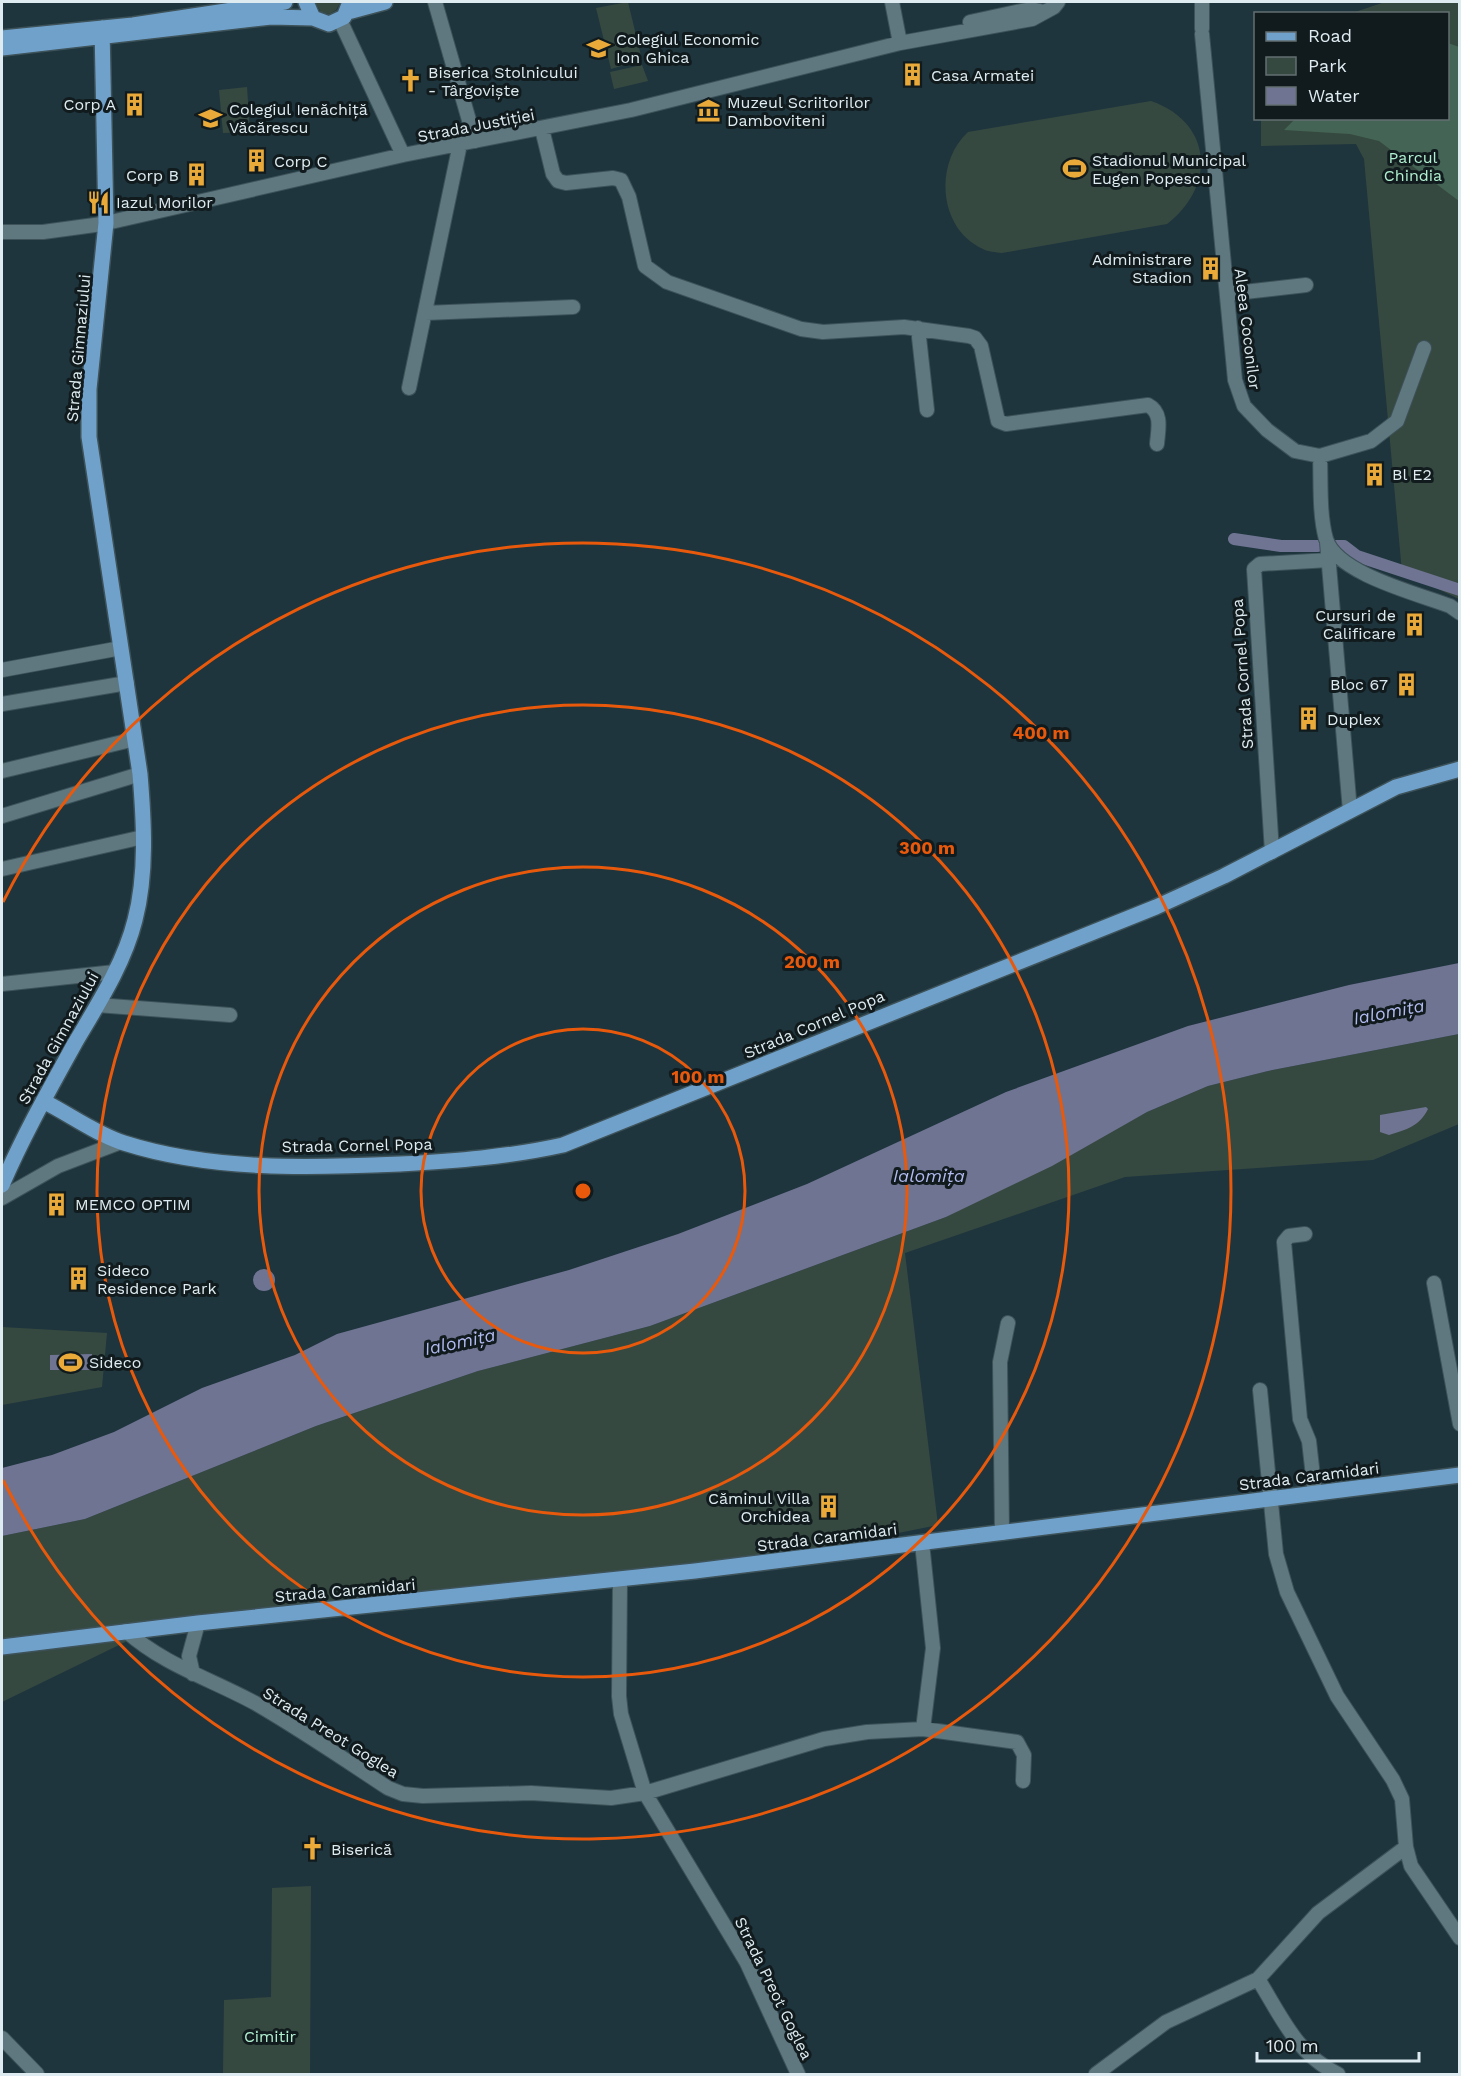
<svg xmlns="http://www.w3.org/2000/svg" width="1461" height="2076" viewBox="0 0 1461 2076" font-family="'Work Sans',sans-serif">
<rect width="100%" height="100%" fill="#1e353d"/>
<path fill="#364940" d="M 315,2 L 340,2 L 340,3 L 336,10 L 329,14 L 321,12 Z
M 628,2 L 642,60 L 611,69 L 596,8 Z
M 1385,2 L 1459,2 L 1459,599 L 1402,572 L 1364,159 L 1356,144 L 1261,146 L 1261,119 L 1448,118 L 1448,14 L 1352,13 Z
M 642,65 L 648,81 L 614,89 L 610,72 Z
M 247,87 L 250,132 L 223,133 L 219,90 Z
M 1151,101 C 1212,122 1217,185 1167,224 L 1002,253 C 996,252 988,252 983,249 C 938,229 934,163 968,132 Z
M 1459,1034 L 1459,1124 L 1373,1160 L 1125,1177 L 905,1253 L 938,1525 L 635,1586 L 156,1627 L 2,1702 L 2,1536 L 85,1519 L 316,1426 L 478,1371 L 650,1326 L 946,1217 L 1147,1112 L 1208,1086 L 1268,1071 Z
M 2,1327 L 107,1333 L 102,1387 L 2,1405 Z
M 311,1886 L 310,2074 L 223,2074 L 224,2000 L 271,1997 L 272,1888 Z"/>
<path fill="#446555" d="M 1448,43 L 1459,47 L 1459,201 L 1379,141 L 1350,134 L 1284,130 L 1295,119 L 1448,118 Z"/>
<path fill="#6f7492" d="M 1459,963 L 1459,1034 L 1268,1071 L 1208,1086 L 1147,1112 L 1052,1166 L 946,1217 L 650,1326 L 478,1371 L 316,1426 L 85,1519 L 2,1536 L 2,1468 L 52,1455 L 114,1432 L 202,1388 L 295,1355 L 337,1334 L 569,1270 L 678,1234 L 807,1184 L 1006,1092 L 1188,1026 L 1349,985 Z
M 1426,1107 L 1428,1109 C 1419,1127 1407,1129 1389,1135 L 1380,1132 L 1380,1115 Z
M253 1280a11 11 0 1 1 22 0a11 11 0 1 1-22 0Z
M 92,1354 L 92,1370 L 50,1370 L 50,1355 Z"/>
<g fill="none" stroke-linecap="round" stroke-linejoin="round">
<path stroke="#6f7492" stroke-width="12" d="M 1234,539 L 1281,546 L 1318,546
M 1336,546 L 1344,546 L 1357,556 L 1460,590"/>
<defs>
<path id="minor" d="M 435,2 L 475,141
M 892,2 L 900,43
M 1202,2 L 1202,29
M 340,20 L 403,155
M 970,22 L 1031,9 L 1044,12
M 1202,34 L 1235,380 L 1244,406 L 1267,430 L 1295,451 L 1320,456 L 1371,441 L 1397,421 L 1424,348
M 542,129 L 553,174 L 558,181 L 566,183 L 613,178 L 621,180 L 629,197 L 645,266 L 667,282 L 801,329 L 823,332 L 904,327 L 969,336 L 975,338 L 981,346 L 998,421 L 1006,424 L 1148,405 C 1163,413 1158,430 1157,444
M 2,232 L 43,232 L 102,224 L 403,155 L 631,110 L 900,43 L 1032,19 L 1054,7 L 1058,2
M 1227,294 L 1306,285
M 425,313 L 573,307
M 918,328 L 927,410
M 409,388 L 460,144
M 1320,456 C 1321,482 1319,514 1326,539 C 1337,574 1419,594 1450,606 L 1460,613
M 1327,542 L 1350,811
M 2,670 L 121,648
M 2,704 L 127,683
M 2,771 L 135,739
M 2,816 L 140,774
M 1272,852 L 1254,569 L 1260,564 L 1329,560
M 2,869 L 143,837
M 2,984 L 115,972
M 97,1005 L 230,1015
M 2,1198 L 58,1166 L 121,1142
M 1305,1234 L 1289,1236 L 1284,1242 L 1300,1419 L 1309,1441 L 1315,1494
M 1434,1283 L 1460,1424
M 1260,1390 L 1276,1554 L 1287,1592 L 1337,1696 L 1393,1780 L 1402,1799 L 1406,1847 L 1411,1866 L 1460,1938
M 1002,1533 L 1000,1362 L 1008,1323
M 922,1543 L 933,1648 L 923,1729
M 620,1579 L 619,1696 L 621,1714 L 645,1793 L 747,1963 L 798,2074
M 126,1631 C 164,1665 211,1679 255,1703 C 300,1729 344,1759 388,1788 L 403,1794 L 423,1796 L 531,1793 L 611,1798 L 645,1793 L 824,1739 L 867,1732 L 923,1729 L 1017,1742 L 1024,1755 L 1023,1781
M 193,1674 L 189,1656 L 198,1623
M 1258,1979 C 1281,2016 1297,2055 1338,2074
M 2,2038 L 37,2074
M 1096,2074 L 1166,2022 L 1258,1979 L 1318,1913 L 1406,1847"/>
<path id="major" d="M 306,2 L 313,18 L 329,24 L 344,17 L 350,2
M 348,12 L 385,2
M 2,38 L 133,25 L 285,2
M 2,48 L 271,17 L 313,18
M 43,1101 C 69,1114 96,1134 124,1143 C 212,1171 310,1168 400,1164 C 455,1161 509,1157 563,1145 L 1156,907 L 1224,876 L 1396,787 L 1460,769
M 2,1185 C 23,1136 49,1090 75,1043 C 98,1004 124,964 135,920 C 147,874 144,822 140,774 L 89,437 L 89,389 L 106,223 L 102,28
M 2,1647 L 198,1623 L 695,1571 L 1460,1475"/>
</defs>
<use href="#minor" stroke="#3d5259" stroke-width="16"/>
<use href="#major" stroke="#3d5259" stroke-width="18"/>
<use href="#minor" stroke="#5f7880" stroke-width="14"/>
<use href="#major" stroke="#70a1cb" stroke-width="15"/>
</g>
<g fill="none" stroke="#e8590c" stroke-width="3">
<circle cx="583" cy="1191" r="162"/>
<circle cx="583" cy="1191" r="324"/>
<circle cx="583" cy="1191" r="486"/>
<path d="M3 902A648 648 0 1 1 3 1480"/>
</g>
<defs>
<symbol id="school-bare" viewBox="-9 -9 18 18"><path d="M0-5L7-2L0 1L-7-2ZM-4 1L0 2.5L4 1V4Q0 6-4 4Z" fill="#eaaa39" stroke="#111b1e" stroke-width="2.5" paint-order="stroke"/></symbol>
<symbol id="building-bare" viewBox="-9 -9 18 18"><path d="M-4-6H4V6H1V3H-1V6H-4ZM-2.5-4.3h1.7v1.8h-1.7ZM.8-4.3h1.7v1.8H.8ZM-2.5-1h1.7V.8h-1.7ZM.8-1h1.7V.8H.8Z" fill="#eaaa39" stroke="#111b1e" stroke-width="2.5" paint-order="stroke"/></symbol>
<symbol id="church-bare" viewBox="-9 -9 18 18"><path d="M-1.2-6h2.4v3.5h3.3v2.4h-3.3V6h-2.4V-.1h-3.3v-2.4h3.3Z" fill="#eaaa39" stroke="#111b1e" stroke-width="2.5" paint-order="stroke"/></symbol>
<symbol id="museum-bare" viewBox="-9 -9 18 18"><path d="M0-6L6-3V-2H-6V-3ZM-5-1h2V3h-2ZM-1-1h2V3h-2ZM3-1h2V3H3ZM-6 4H6V6H-6Z" fill="#eaaa39" stroke="#111b1e" stroke-width="2.5" paint-order="stroke"/></symbol>
<symbol id="stadium-bare" viewBox="-9 -9 18 18"><path d="M0-5a6.5 5 0 1 0 0 10a6.5 5 0 1 0 0-10ZM-3.5-1.8h7v3.6h-7Z" fill="#eaaa39" stroke="#111b1e" stroke-width="2.5" paint-order="stroke"/></symbol>
<symbol id="restaurant-bare" viewBox="-9 -9 18 18"><path d="M-5-6h1v4h1v-4h1v4h1v-4h1v5L-1.5 .5V6h-2V.5L-5-1ZM5-6V6H3V1.5H1.5Q1.5-4 5-6Z" fill="#eaaa39" stroke="#111b1e" stroke-width="2.5" paint-order="stroke"/></symbol>
</defs>
<g fill-rule="evenodd">
<use href="#school-bare" x="582" y="32" width="33" height="33"/>
<use href="#building-bare" x="896" y="58" width="33" height="33"/>
<use href="#church-bare" x="394" y="64" width="33" height="33"/>
<use href="#building-bare" x="118" y="88" width="33" height="33"/>
<use href="#museum-bare" x="692" y="94" width="33" height="33"/>
<use href="#school-bare" x="194" y="102" width="33" height="33"/>
<use href="#building-bare" x="240" y="144" width="33" height="33"/>
<use href="#stadium-bare" x="1058" y="152" width="33" height="33"/>
<use href="#building-bare" x="180" y="158" width="33" height="33"/>
<use href="#restaurant-bare" x="82" y="186" width="33" height="33"/>
<use href="#building-bare" x="1194" y="252" width="33" height="33"/>
<use href="#building-bare" x="1358" y="458" width="33" height="33"/>
<use href="#building-bare" x="1398" y="608" width="33" height="33"/>
<use href="#building-bare" x="1390" y="668" width="33" height="33"/>
<use href="#building-bare" x="1292" y="702" width="33" height="33"/>
<use href="#building-bare" x="40" y="1188" width="33" height="33"/>
<use href="#building-bare" x="62" y="1262" width="33" height="33"/>
<use href="#stadium-bare" x="54" y="1346" width="33" height="33"/>
<use href="#building-bare" x="812" y="1490" width="33" height="33"/>
<use href="#church-bare" x="296" y="1832" width="33" height="33"/>
</g>
<g text-anchor="middle" stroke-width="6" stroke-linejoin="round" paint-order="stroke">
<g font-size="16" fill="#deecf1" stroke="#111b1e" text-anchor="start">
<text x="616" y="45">Colegiul Economic<tspan x="616" dy="18">Ion Ghica</tspan></text>
<text x="428" y="78">Biserica Stolnicului<tspan x="428" dy="18">- Târgoviște</tspan></text>
<text x="931" y="81">Casa Armatei</text>
<text x="727" y="108">Muzeul Scriitorilor<tspan x="727" dy="18">Damboviteni</tspan></text>
<text x="116" y="110" text-anchor="end">Corp A</text>
<text x="229" y="115">Colegiul Ienăchiță<tspan x="229" dy="18">Văcărescu</tspan></text>
<text x="1092" y="166">Stadionul Municipal<tspan x="1092" dy="18">Eugen Popescu</tspan></text>
<text x="274" y="167">Corp C</text>
<text x="179" y="181" text-anchor="end">Corp B</text>
<text x="116" y="208">Iazul Morilor</text>
<text x="1192" y="265" text-anchor="end">Administrare<tspan x="1192" dy="18">Stadion</tspan></text>
<text x="1392" y="480">Bl E2</text>
<text x="1396" y="621" text-anchor="end">Cursuri de<tspan x="1396" dy="18">Calificare</tspan></text>
<text x="1388" y="690" text-anchor="end">Bloc 67</text>
<text x="1327" y="725">Duplex</text>
<text x="75" y="1210">MEMCO OPTIM</text>
<text x="97" y="1276">Sideco<tspan x="97" dy="18">Residence Park</tspan></text>
<text x="89" y="1368">Sideco</text>
<text x="810" y="1504" text-anchor="end">Căminul Villa<tspan x="810" dy="18">Orchidea</tspan></text>
<text x="331" y="1855">Biserică</text>
</g>
<g font-size="16" fill="#deecf1" stroke="#111b1e">
<text transform="translate(476 125) rotate(-11)" y="6">Strada Justiției</text>
<text transform="translate(1248 329) rotate(83)" y="6">Aleea Coconilor</text>
<text transform="translate(78 348) rotate(-85)" y="6">Strada Gimnaziului</text>
<text transform="translate(1242 674) rotate(-94)" y="6">Strada Cornel Popa</text>
<text transform="translate(814 1024) rotate(-23)" y="6">Strada Cornel Popa</text>
<text transform="translate(58 1038) rotate(-61)" y="6">Strada Gimnaziului</text>
<text transform="translate(357 1145) rotate(-1)" y="6">Strada Cornel Popa</text>
<text transform="translate(1309 1476) rotate(-7)" y="6">Strada Caramidari</text>
<text transform="translate(827 1537) rotate(-7)" y="6">Strada Caramidari</text>
<text transform="translate(345 1590) rotate(-5)" y="6">Strada Caramidari</text>
<text transform="translate(331 1732) rotate(32)" y="6">Strada Preot Goglea</text>
<text transform="translate(774 1988) rotate(64)" y="6">Strada Preot Goglea</text>
</g>
<g font-size="16" fill="#b0efd0" stroke="#111b1e">
<text x="1413" y="163">Parcul<tspan x="1413" dy="18">Chindia</tspan></text>
<text x="270" y="2042">Cimitir</text>
</g>
<g font-size="18" font-style="italic" fill="#b2bbf0" stroke="#111b1e">
<text transform="translate(1389 1012) rotate(-11)" y="6">Ialomița</text>
<text x="929" y="1182">Ialomița</text>
<text transform="translate(460 1342) rotate(-12)" y="6">Ialomița</text>
</g>
</g>
<circle cx="583" cy="1191" r="9" fill="#e8590c" stroke="#111b1e" stroke-width="3"/>
<g font-size="18" text-anchor="middle" font-weight="bold" fill="#e8590c" stroke="#111b1e" stroke-width="6" stroke-linejoin="round" paint-order="stroke">
<text x="1041" y="739">400 m</text>
<text x="927" y="854">300 m</text>
<text x="812" y="968">200 m</text>
<text x="698" y="1083">100 m</text>
</g>
<rect width="1461" height="2076" fill="none" stroke="#deecf1" stroke-width="6"/>
<rect x="1254" y="12" width="195" height="108" fill="#111b1e" stroke="#636f72" stroke-width="1.5"/>
<rect x="1266" y="32" width="30" height="9" fill="#70a1cb" stroke="#636f72" stroke-width="1.5"/>
<text x="1308" y="42" font-size="18" fill="#deecf1">Road</text>
<rect x="1266" y="57" width="30" height="18" fill="#364940" stroke="#636f72" stroke-width="1.5"/>
<text x="1308" y="72" font-size="18" fill="#deecf1">Park</text>
<rect x="1266" y="87" width="30" height="18" fill="#6f7492" stroke="#636f72" stroke-width="1.5"/>
<text x="1308" y="102" font-size="18" fill="#deecf1">Water</text>
<path d="M1257 2052v9h162v-9" fill="none" stroke="#deecf1" stroke-width="3"/>
<text x="1266" y="2052" font-size="18" fill="#deecf1" stroke="#111b1e" stroke-width="4.5" paint-order="stroke">100 m</text>
</svg>
